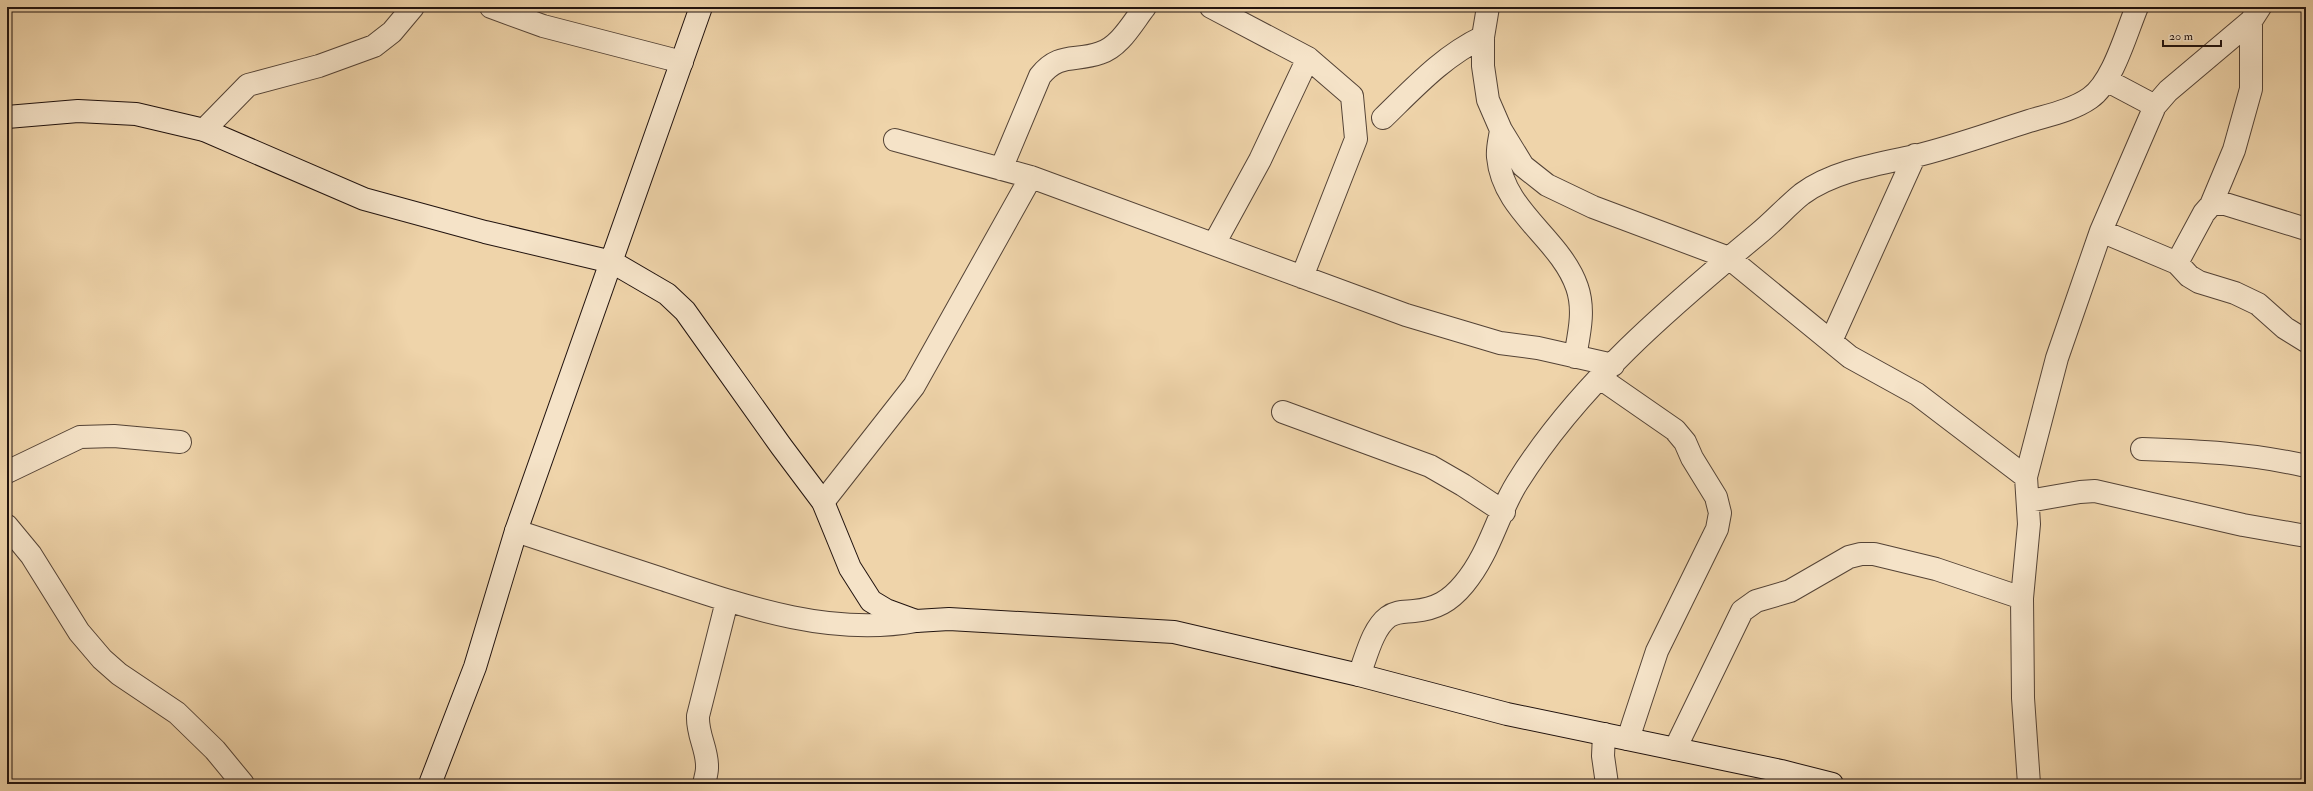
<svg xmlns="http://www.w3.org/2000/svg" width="2313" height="791" viewBox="0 0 2313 791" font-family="'IM FELL Double Pica',serif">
<rect width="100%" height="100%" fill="#efd4aa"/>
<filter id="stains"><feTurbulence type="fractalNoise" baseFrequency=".005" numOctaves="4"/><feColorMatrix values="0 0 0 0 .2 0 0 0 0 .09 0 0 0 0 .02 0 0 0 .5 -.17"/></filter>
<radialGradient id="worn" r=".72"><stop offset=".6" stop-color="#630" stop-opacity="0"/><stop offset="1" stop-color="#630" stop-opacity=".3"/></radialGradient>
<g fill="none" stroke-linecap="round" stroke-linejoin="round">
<defs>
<path id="street" d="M 491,7 L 543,26 L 682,62
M 1211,7 L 1308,58 L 1352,96 L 1356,139 L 1302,277
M 1488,7 L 1483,37 L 1483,66 L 1488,100 L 1501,130 L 1523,166 L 1547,185 L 1593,207 L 1729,258 L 1850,357 L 1917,394 L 2026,477
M 2106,80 L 2155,106
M 1383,118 C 1414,88 1443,56 1483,37
M 204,130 L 248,85 L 319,66 L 374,46 L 392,32 L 413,7
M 1501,130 C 1500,138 1497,148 1498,157 C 1503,212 1560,238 1577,287 C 1585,310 1579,334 1575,357
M 895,140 L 1031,177 L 1406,315 L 1500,343 L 1538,348 L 1613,365
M 1001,169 L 1040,76 C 1059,52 1075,62 1100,53 C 1120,47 1133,22 1145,7
M 2211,205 L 2234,150 L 2251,89 L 2251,21
M 2101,231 L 2177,263 L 2204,213 L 2211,205 L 2222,203 L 2306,229
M 1214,244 L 1260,160 L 1308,58
M 2177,263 L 2189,276 L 2199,282 L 2235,293 L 2258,304 L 2285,328 L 2306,341
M 1831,341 L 1915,155
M 1600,378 L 1675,430 L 1685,442 L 1692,458 L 1716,497 L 1720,513 L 1717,529 L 1657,651 L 1628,739
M 1283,412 L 1430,466 L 1463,485 L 1504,512
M 2142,449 C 2198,451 2250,453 2306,466
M 7,472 L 80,437 L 114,436 L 180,442
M 2028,501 L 2080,492 L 2095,491 L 2243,525 L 2306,536
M 823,502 L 914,386 L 1031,177
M 7,526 L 31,555 L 79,632 L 102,659 L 119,674 L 177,713 L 215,750 L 243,784
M 516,531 C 564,547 613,563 662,579 C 743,606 830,637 916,621
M 1359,675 C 1366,658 1372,629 1388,617 C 1396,611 1404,612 1414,611 C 1436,609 1450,601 1464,584 C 1490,553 1497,515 1517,483 C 1578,385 1670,307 1758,234 C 1773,222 1787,206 1802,194 C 1833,171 1878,164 1915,156 C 1953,147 1991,133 2029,121 C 2049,115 2073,110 2090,98 C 2113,82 2126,33 2137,7
M 1604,734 L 1603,756 L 1607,784
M 1675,749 L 1742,611 L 1756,601 L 1790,591 L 1849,557 L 1861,554 L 1874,554 L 1936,569 L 2022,598
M 704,784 C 705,779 707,773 707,768 C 708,750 697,735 698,716 L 727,601
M 2029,784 L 2023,698 L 2022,598 L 2029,524 L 2026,477 L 2057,358 L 2101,231 L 2155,106 L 2168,91 L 2251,21 L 2260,7"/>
<path id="secondary" d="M 7,117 L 78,111 L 136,114 L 204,130 L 364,199 L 485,232 L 612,262 L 667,294 L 685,311 L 781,446 L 823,502 L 850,568 L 871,601 L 886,610 L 916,621 L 949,619 L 1174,632 L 1359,675 L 1507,714 L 1781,771 L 1832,784
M 430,784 L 475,667 L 516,531 L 701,7"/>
</defs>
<use href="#street" stroke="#544336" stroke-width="24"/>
<use href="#secondary" stroke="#21130f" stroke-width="24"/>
<use href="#street" stroke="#f5e3c8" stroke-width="22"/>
<use href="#secondary" stroke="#f5e3c8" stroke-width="22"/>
</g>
<rect width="2313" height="791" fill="none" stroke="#efd4aa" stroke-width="24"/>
<rect x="8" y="8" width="2297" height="775" fill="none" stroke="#21130f" stroke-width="2"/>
<rect x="12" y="12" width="2289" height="767" fill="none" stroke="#21130f"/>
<path d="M2163 40v6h58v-6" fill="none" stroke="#21130f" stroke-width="2"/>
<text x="2169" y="40" font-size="12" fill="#21130f" stroke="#f5e3c8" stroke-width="3" paint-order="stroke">20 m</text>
<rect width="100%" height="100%" filter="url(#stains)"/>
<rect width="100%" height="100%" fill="url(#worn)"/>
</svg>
